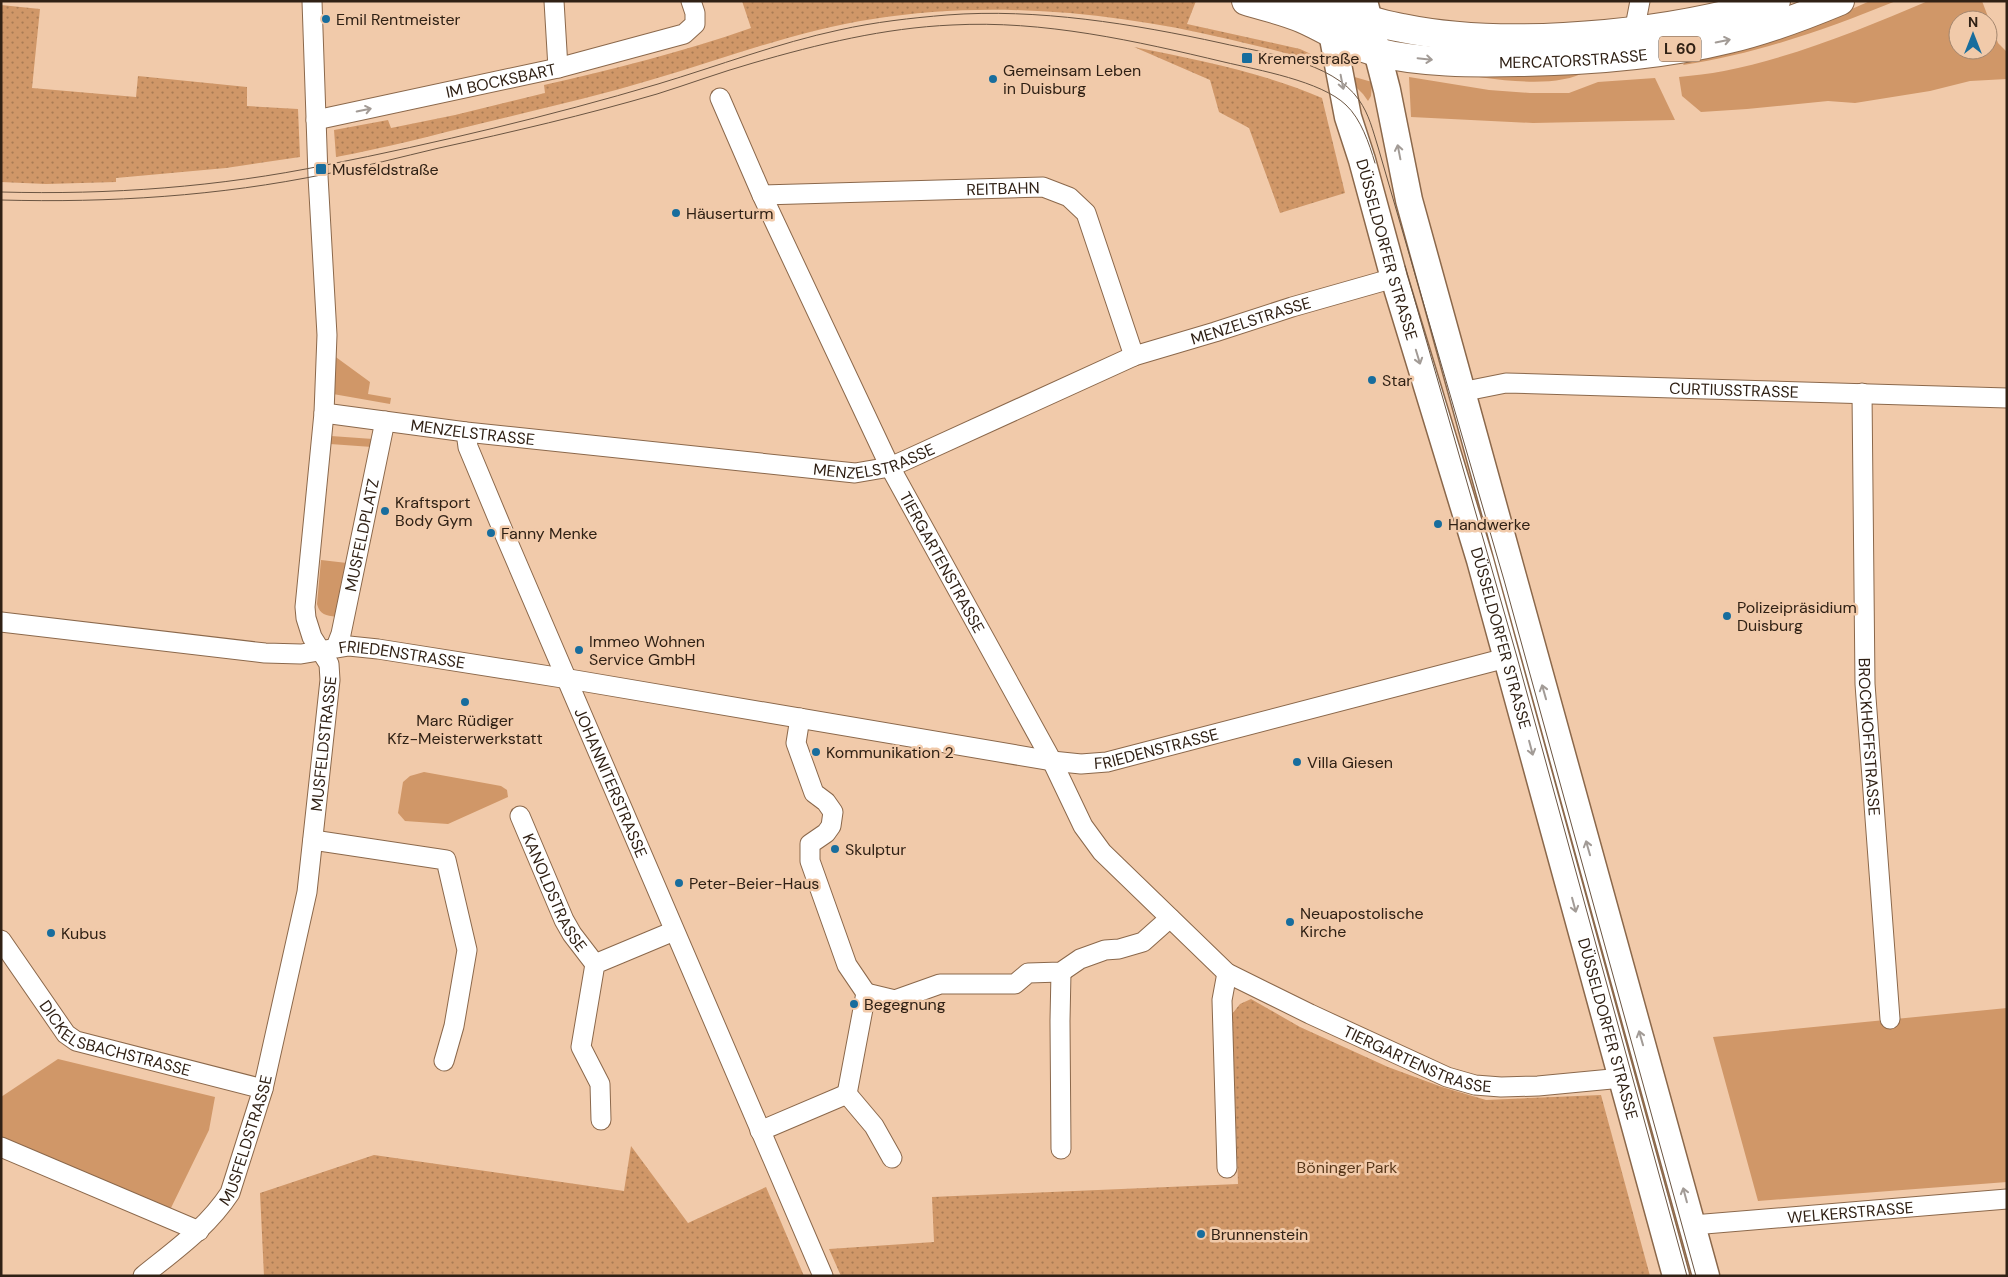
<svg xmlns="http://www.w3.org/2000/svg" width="2008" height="1277" viewBox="0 0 2008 1277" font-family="'DM Sans',sans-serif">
<defs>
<pattern id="park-dots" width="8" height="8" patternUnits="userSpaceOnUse" patternTransform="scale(1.25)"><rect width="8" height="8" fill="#d09768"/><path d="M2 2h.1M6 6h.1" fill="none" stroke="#a97b54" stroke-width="1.8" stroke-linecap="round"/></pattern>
</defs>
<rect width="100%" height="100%" fill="#f1caaa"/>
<path fill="#d09768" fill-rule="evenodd" d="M 1870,1 L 1896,1 C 1827,29 1757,54 1683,65 L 1688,58 L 1838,15 Z
M 1928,1 L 1982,1 L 1998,43 L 2007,52 L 2007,79 L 1970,81 L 1930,91 L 1855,103 L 1828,101 L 1747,109 L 1701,112 L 1682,96 L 1679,77 C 1694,75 1709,74 1724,71 C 1794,57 1862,29 1928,1 ZM 1958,20 L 1988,20 L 1988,50 L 1958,50 Z
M 1587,71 C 1553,91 1486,78 1447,72 Z
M 1351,76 L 1372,82 L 1371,96 L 1368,101 L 1363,94 L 1348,79 Z
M 1409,77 L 1489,90 L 1530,93 L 1569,93 L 1598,82 L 1655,78 L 1675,120 L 1533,123 L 1411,117 Z
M 333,355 L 370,382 L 368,394 L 391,398 L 390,404 L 333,394 Z
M 331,436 L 373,439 L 372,447 L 330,444 Z
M 321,560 L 347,563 L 336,617 C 326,615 320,615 317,604 Z
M 424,772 L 501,786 L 507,790 L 508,797 L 448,824 L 405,821 L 398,813 L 403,782 L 410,776 Z
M 2007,1008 L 2007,1182 L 1758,1201 L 1713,1037 Z
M 58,1059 L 215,1097 L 209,1130 L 169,1212 L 1,1139 L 1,1097 Z"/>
<path fill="url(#park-dots)" d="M 742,1 L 1196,1 L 1187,24 L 1300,49 L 1313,55 L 1315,63 C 1287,52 1257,46 1228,39 C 1113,12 990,0 873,19 C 798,30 727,58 654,79 C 598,96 540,109 483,123 C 434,135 385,148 336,157 L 334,130 L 388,120 L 391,128 L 455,115 L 545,93 L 544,85 C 614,69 683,52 751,28 Z
M 1,5 L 40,9 L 32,88 L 136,97 L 138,76 L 247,87 L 247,106 L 298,109 L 300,157 L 226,168 L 116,178 L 116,182 L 46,184 L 1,182 Z
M 1134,47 C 1198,60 1262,72 1322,98 L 1345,193 L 1280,213 L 1249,128 L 1219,112 L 1210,80 Z
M 1251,999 L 1300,1027 L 1388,1067 L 1442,1087 L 1486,1100 L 1601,1095 L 1650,1276 L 841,1276 L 829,1249 L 934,1242 L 932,1197 L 1238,1184 L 1232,1014 L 1240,1004 Z
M 631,1146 L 688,1223 L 766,1187 L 804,1276 L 264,1276 L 260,1193 L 374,1155 L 624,1191 Z"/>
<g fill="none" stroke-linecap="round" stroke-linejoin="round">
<defs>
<g id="street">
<path d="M 554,1 L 558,68"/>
<path d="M 1627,38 L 1634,32 L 1640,1"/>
<path id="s1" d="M 720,98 L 762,195 L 890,467 L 1052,761 L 1083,826 L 1102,852 L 1227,973 L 1310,1014 L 1447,1077 L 1475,1085 L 1501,1087 L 1538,1086 L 1622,1078"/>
<path id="s2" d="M 316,120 L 558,68 L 684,34 L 695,24 L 695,13 L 691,1"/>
<path id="s3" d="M 762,195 L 1043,187 L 1069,197 L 1086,213 L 1134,356"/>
<path id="s4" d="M 1461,392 L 1506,383 L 2007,398"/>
<path id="s5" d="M 1862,393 L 1865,684 L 1890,1019"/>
<path id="s6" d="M 324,413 L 466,432 L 855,473 L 890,467 L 906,460 L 1134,356 L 1215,332 L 1292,307 L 1394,278"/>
<path id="s7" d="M 466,432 L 468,447 L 501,526 L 823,1276"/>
<path id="s8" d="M 1,622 L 265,653 L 301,654 L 349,646 L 378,649 L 575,680 L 1052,761 L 1081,764 L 1107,762 L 1506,658"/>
<path id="s9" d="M 336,647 L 341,634 L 385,421"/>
<path d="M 800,718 L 796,743 L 814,793 L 826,802 L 833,812 L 831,826 L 826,833 L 810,844 L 810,861 L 847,965 L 866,993"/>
<path id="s10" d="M 520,816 L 564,920 L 572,934 L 595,964"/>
<path d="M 313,840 L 446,860 L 467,950 L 454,1026 L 444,1061"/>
<path id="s11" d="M 1,940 L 66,1034 L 76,1041 L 263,1089"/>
<path d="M 1061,972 L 1060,1021 L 1061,1149"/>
<path d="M 866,993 L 895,1000 L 940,984 L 1015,984 L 1028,973 L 1061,972 L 1080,959 L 1105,950 L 1119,949 L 1143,942 L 1170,918"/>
<path d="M 847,1094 L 866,993"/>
<path d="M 847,1094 L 874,1126 L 892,1158"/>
<path d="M 601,1120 L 600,1084 L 581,1047 L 595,964 L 674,931"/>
<path d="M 760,1131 L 847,1094"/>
<path d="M 1,1147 L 199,1231"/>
<path d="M 1227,1168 L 1222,1000 L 1227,973"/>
<path id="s12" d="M 1693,1225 L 2007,1199"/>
<path id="s13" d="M 143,1276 C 175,1250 207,1228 230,1193 L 263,1089 L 307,892 L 330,680 L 329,664 L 312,637 L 306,618 L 305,607 L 324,413 L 327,335 L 318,176 L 312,1"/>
</g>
<g id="secondary">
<path d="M 1364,1 L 1387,90 L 1409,200 L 1706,1276"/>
<path id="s14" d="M 1329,17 L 1348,117 L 1362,160 L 1394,278 L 1480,560 L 1676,1276"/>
</g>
<g id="primary">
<path id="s15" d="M 1246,1 C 1265,7 1285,11 1303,19 C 1328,30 1349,45 1376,52 C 1420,63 1473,63 1519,62 C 1589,61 1660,56 1729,39 C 1767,30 1804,16 1840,1"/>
<path d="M 1303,1 C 1336,9 1368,22 1402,28 C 1455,39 1509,40 1564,37 C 1636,33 1706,23 1776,1"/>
</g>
</defs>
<use href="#street" stroke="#8b684b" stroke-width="21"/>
<use href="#secondary" stroke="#8b684b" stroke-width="29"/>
<use href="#primary" stroke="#8b684b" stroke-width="30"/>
<use href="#street" stroke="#fff" stroke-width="19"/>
<use href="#secondary" stroke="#fff" stroke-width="26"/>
<use href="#primary" stroke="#fff" stroke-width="28"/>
<path stroke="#6b5542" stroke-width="1" d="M 1,192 C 110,195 219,187 326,165 C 437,143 550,116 658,84 C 718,66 778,43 839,30 C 875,22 911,18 947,15 C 1037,8 1134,24 1221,43 C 1264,53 1332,61 1359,100 C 1369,114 1373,131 1378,147 L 1504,580 L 1696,1276
M 1,200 C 110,203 219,196 326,174 C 363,167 401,157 439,148 C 512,132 585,115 657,94 C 689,84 721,72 753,63 C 819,44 884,28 952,25 C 1043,20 1136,41 1224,62 C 1258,70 1321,81 1346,105 C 1361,119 1369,143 1375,163
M 1405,266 L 1517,657 L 1687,1276"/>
</g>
<defs><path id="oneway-shaft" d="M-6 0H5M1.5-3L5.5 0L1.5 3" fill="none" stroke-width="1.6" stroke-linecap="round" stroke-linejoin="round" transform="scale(1.25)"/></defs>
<g stroke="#a29b96">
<use href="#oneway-shaft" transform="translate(1723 41) rotate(-12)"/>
<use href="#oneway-shaft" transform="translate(1425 59) rotate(6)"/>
<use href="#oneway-shaft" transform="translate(1342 82) rotate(79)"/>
<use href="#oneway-shaft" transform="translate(364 110) rotate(-12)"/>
<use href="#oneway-shaft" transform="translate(1399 152) rotate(-101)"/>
<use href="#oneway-shaft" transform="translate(1418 357) rotate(73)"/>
<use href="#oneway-shaft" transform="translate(1544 692) rotate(-106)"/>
<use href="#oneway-shaft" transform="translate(1531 748) rotate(75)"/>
<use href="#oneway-shaft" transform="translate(1588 848) rotate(-106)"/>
<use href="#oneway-shaft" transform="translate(1574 905) rotate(75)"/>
<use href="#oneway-shaft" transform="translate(1641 1038) rotate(-106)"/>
<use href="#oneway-shaft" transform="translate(1685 1195) rotate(-105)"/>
</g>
<g fill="#186d9d" stroke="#f1caaa" stroke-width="2">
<circle cx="326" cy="19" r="5"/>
<rect x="1241" y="52" width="12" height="12" rx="2.5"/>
<circle cx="993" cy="79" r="5"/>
<rect x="315" y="163" width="12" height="12" rx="2.5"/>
<circle cx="676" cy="213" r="5"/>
<circle cx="1372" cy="380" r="5"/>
<circle cx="385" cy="511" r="5"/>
<circle cx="1438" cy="524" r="5"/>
<circle cx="491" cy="533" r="5"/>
<circle cx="1727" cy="616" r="5"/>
<circle cx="579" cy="650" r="5"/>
<circle cx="465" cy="702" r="5"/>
<circle cx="816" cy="752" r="5"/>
<circle cx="1297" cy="762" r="5"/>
<circle cx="835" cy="849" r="5"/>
<circle cx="679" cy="883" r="5"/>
<circle cx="1290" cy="922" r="5"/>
<circle cx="51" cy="933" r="5"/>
<circle cx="854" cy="1004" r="5"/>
<circle cx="1201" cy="1234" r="5"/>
</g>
<g text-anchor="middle" stroke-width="5" stroke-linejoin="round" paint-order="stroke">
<rect fill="#f1caaa" stroke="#6a5442" stroke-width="1" x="1659" y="36.5" width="42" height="25" rx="4"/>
<g font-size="15" font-weight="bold" fill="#302115">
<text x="1680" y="54">L 60</text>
</g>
<g font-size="16" fill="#302115" stroke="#f1caaa" text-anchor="start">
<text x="336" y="25">Emil Rentmeister</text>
<text x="1258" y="64">Kremerstraße</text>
<text x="1003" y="76">Gemeinsam Leben<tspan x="1003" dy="18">in Duisburg</tspan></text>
<text x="332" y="175">Musfeldstraße</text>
<text x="686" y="219">Häuserturm</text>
<text x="1382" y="386">Star</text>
<text x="395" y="508">Kraftsport<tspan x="395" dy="18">Body Gym</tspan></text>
<text x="1448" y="530">Handwerke</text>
<text x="501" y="539">Fanny Menke</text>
<text x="1737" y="613">Polizeipräsidium<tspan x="1737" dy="18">Duisburg</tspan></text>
<text x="589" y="647">Immeo Wohnen<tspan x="589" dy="18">Service GmbH</tspan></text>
<text x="465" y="726" text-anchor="middle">Marc Rüdiger<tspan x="465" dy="18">Kfz-Meisterwerkstatt</tspan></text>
<text x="826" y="758">Kommunikation 2</text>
<text x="1307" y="768">Villa Giesen</text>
<text x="845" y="855">Skulptur</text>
<text x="689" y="889">Peter-Beier-Haus</text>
<text x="1300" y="919">Neuapostolische<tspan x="1300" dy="18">Kirche</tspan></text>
<text x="61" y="939">Kubus</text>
<text x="864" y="1010">Begegnung</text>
<text x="1211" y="1240">Brunnenstein</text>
</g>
<g font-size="16" fill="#302115" stroke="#f1caaa">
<text dy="6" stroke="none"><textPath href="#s15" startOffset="338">MERCATORSTRASSE</textPath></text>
<text dy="6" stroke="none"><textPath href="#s2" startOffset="189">IM BOCKSBART</textPath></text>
<text dy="6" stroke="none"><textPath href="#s3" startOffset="241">REITBAHN</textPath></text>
<text dy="6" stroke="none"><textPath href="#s14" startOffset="240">DÜSSELDORFER STRASSE</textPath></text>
<text dy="6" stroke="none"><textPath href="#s6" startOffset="960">MENZELSTRASSE</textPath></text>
<text dy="6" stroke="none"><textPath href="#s4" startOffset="274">CURTIUSSTRASSE</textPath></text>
<text dy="6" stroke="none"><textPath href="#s6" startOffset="150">MENZELSTRASSE</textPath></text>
<text dy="6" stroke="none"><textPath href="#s6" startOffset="555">MENZELSTRASSE</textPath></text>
<text dy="6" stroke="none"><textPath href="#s9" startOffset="115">MUSFELDPLATZ</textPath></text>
<text dy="6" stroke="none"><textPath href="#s1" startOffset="515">TIERGARTENSTRASSE</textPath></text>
<text dy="6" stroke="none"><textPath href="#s14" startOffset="645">DÜSSELDORFER STRASSE</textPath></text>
<text dy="6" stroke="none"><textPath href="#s8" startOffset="404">FRIEDENSTRASSE</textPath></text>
<text dy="6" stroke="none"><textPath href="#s5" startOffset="344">BROCKHOFFSTRASSE</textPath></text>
<text dy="6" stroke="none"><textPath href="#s13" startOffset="581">MUSFELDSTRASSE</textPath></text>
<text dy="6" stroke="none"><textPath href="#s8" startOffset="1169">FRIEDENSTRASSE</textPath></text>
<text dy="6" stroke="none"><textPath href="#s7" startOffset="380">JOHANNITERSTRASSE</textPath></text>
<text dy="6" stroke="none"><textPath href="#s10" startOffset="84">KANOLDSTRASSE</textPath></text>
<text dy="6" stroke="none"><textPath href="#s14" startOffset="1050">DÜSSELDORFER STRASSE</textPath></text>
<text dy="6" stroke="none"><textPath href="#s11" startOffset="160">DICKELSBACHSTRASSE</textPath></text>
<text dy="6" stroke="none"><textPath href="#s1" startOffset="1230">TIERGARTENSTRASSE</textPath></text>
<text dy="6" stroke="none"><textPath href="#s13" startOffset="176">MUSFELDSTRASSE</textPath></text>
<text dy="6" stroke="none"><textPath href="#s12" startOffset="158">WELKERSTRASSE</textPath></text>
</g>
<g font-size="16" fill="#57371a" stroke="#f1caaa">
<text x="1347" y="1173">Böninger Park</text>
</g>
</g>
<rect width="2008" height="1277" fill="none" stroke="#302115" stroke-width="5"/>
<g transform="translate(1973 35)"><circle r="24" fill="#f1caaa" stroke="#a4866e"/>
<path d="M0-4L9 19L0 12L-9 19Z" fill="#186d9d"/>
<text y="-8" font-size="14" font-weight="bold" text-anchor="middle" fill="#302115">N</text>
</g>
</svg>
